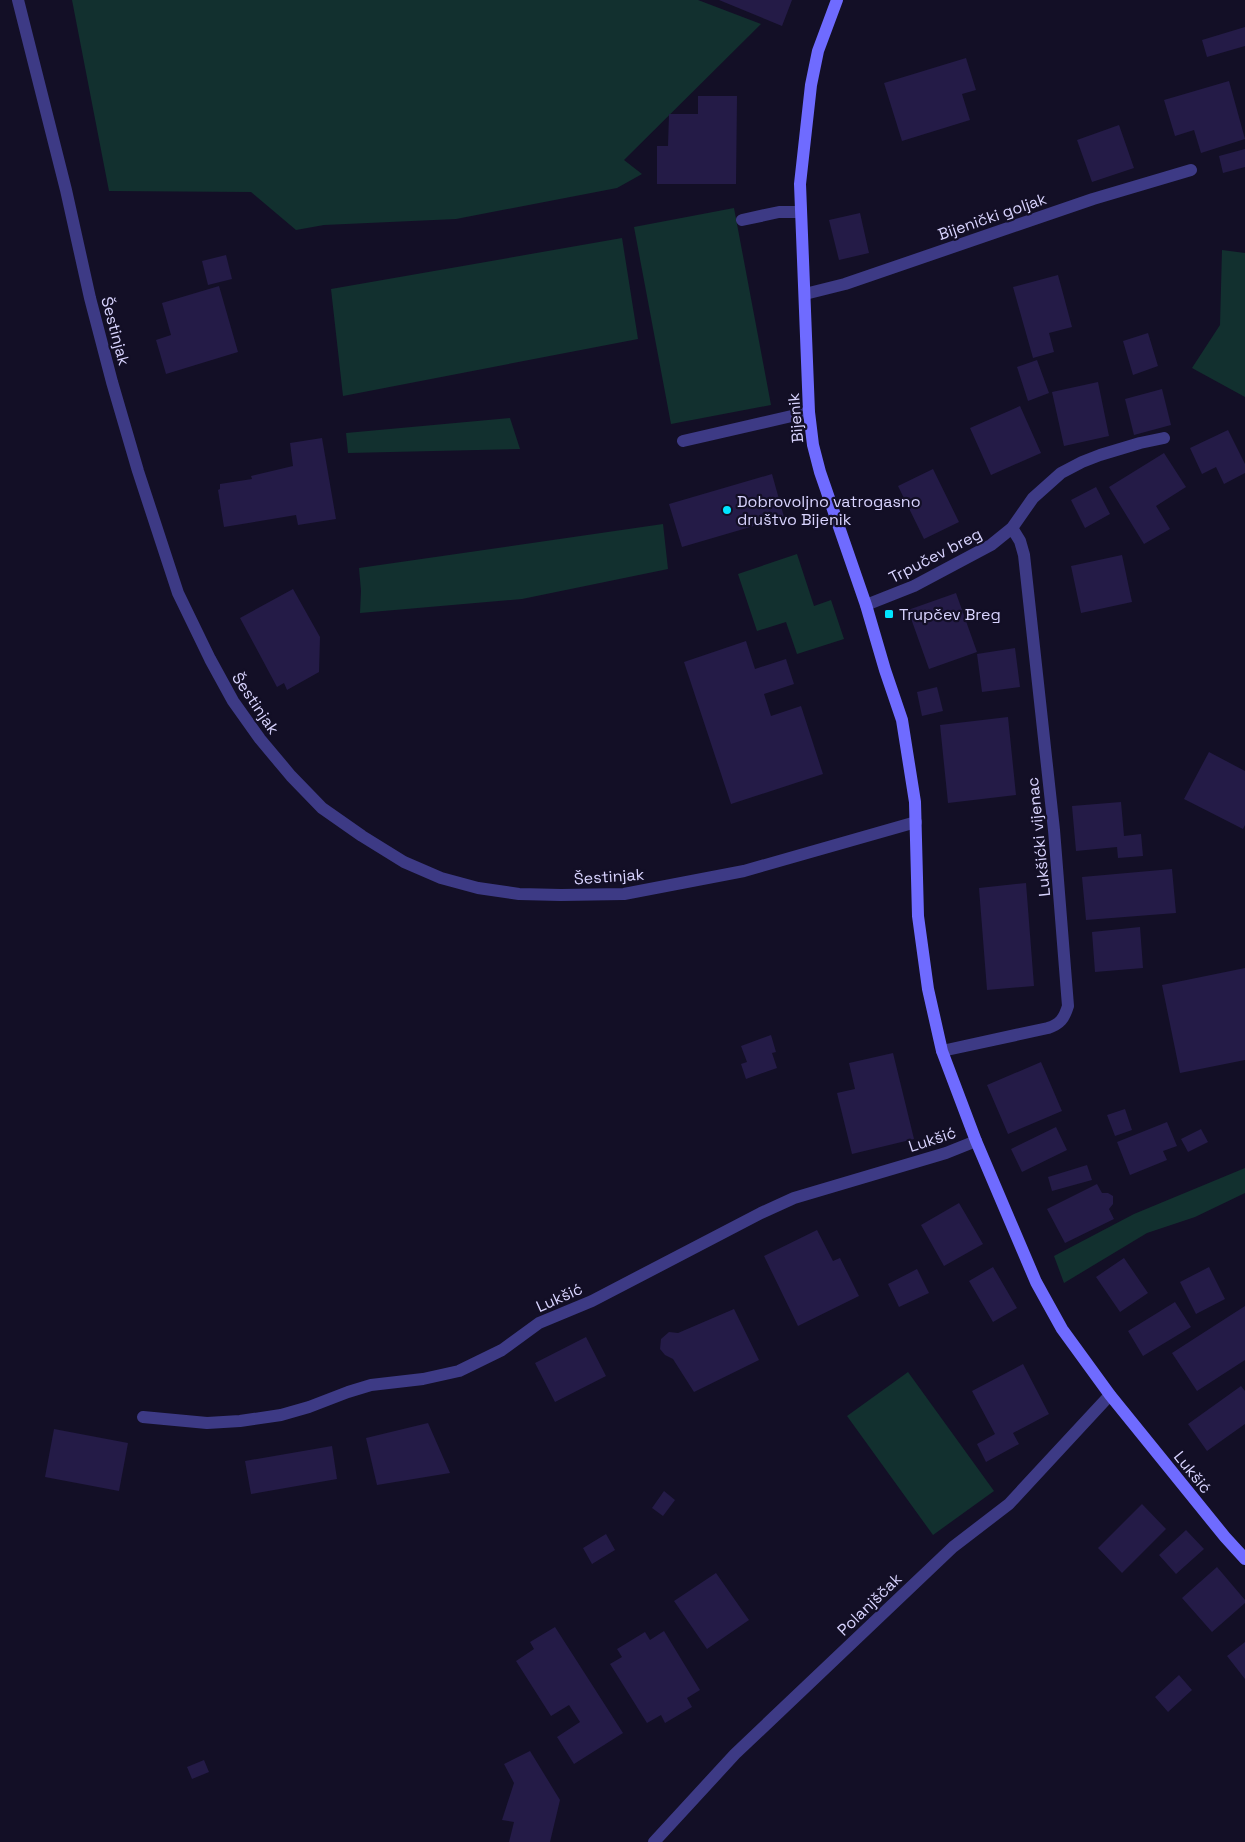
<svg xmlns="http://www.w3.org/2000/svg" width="1245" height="1842" viewBox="0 0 1245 1842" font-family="'Space Grotesk',sans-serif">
<rect width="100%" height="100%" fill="#130f26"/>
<path fill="#12302f" d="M 72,0 L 698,0 L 761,24 L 624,160 L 642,174 L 617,188 L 456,219 L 324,225 L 296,230 L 251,192 L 109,191 Z
M 734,208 L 771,405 L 671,424 L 634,227 Z
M 622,238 L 638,339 L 343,396 L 331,289 Z
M 1222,250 L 1245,253 L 1245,397 L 1192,368 L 1220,325 Z
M 510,418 L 520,449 L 348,453 L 346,433 Z
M 663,524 L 668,569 L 522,599 L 360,613 L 361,591 L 359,568 Z
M 797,554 L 814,606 L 831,600 L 844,639 L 797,654 L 786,622 L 757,631 L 738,574 Z
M 1245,1168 L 1245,1193 L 1195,1217 L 1147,1233 L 1064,1283 L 1054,1256 L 1134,1214 Z
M 908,1372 L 994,1491 L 933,1535 L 847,1416 Z"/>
<path fill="#241b47" d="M 719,0 L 792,0 L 782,26 Z
M 1245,27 L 1245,46 L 1207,57 L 1202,40 Z
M 966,58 L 976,90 L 962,94 L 970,120 L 902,141 L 884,83 Z
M 1229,81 L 1245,139 L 1201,153 L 1194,130 L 1175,136 L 1164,100 Z
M 698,96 L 737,96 L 736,184 L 657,184 L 657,146 L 668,146 L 669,114 L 698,114 Z
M 1119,125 L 1134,168 L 1092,182 L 1077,140 Z
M 1245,149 L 1245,167 L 1223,173 L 1219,156 Z
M 860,213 L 869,253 L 839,260 L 829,220 Z
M 226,255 L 232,279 L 208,285 L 202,261 Z
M 1058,275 L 1072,327 L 1049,333 L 1054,352 L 1033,358 L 1013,287 Z
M 219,286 L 238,352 L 166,374 L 156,340 L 171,335 L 162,303 Z
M 1148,333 L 1158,366 L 1133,375 L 1123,341 Z
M 1037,360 L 1049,393 L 1028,401 L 1017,367 Z
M 1098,382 L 1109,436 L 1064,446 L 1052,392 Z
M 1162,389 L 1171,425 L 1134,435 L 1125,399 Z
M 1020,406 L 1041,453 L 991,475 L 970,428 Z
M 1228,430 L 1245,464 L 1245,473 L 1224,484 L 1216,467 L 1202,474 L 1190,448 Z
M 322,438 L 336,519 L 298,525 L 296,515 L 224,527 L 218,490 L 220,489 L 220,484 L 252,479 L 251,476 L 293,466 L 290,443 Z
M 1164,453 L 1186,487 L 1156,506 L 1170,529 L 1144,544 L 1109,487 Z
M 933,469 L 959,522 L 924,539 L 898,486 Z
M 772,474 L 784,517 L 682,547 L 669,504 Z
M 1096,487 L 1110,514 L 1085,528 L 1071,500 Z
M 1122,555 L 1132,602 L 1081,613 L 1071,566 Z
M 293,589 L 320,637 L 319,672 L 287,690 L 284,683 L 277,687 L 240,618 Z
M 956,593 L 977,652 L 929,669 L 908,610 Z
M 746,641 L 755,669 L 786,659 L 794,684 L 764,694 L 771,716 L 801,706 L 823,774 L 731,804 L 684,662 Z
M 1015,648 L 1020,687 L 982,692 L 977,654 Z
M 937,687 L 943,711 L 922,716 L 917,692 Z
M 1008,717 L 1016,795 L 948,803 L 940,725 Z
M 1209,752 L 1245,771 L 1245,825 L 1243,829 L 1184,799 Z
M 1121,802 L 1124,836 L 1141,834 L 1143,856 L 1118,858 L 1117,847 L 1076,851 L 1072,806 Z
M 1172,869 L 1176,913 L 1086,920 L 1082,877 Z
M 1026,883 L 1034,986 L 987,990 L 979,888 Z
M 1140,927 L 1143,968 L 1095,972 L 1092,932 Z
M 1245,968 L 1245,1060 L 1180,1073 L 1162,985 Z
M 771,1035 L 776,1052 L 772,1053 L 777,1068 L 746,1079 L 741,1064 L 747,1062 L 741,1046 Z
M 893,1053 L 914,1139 L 852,1154 L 837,1093 L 855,1089 L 849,1063 Z
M 1041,1062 L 1062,1111 L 1008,1134 L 987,1085 Z
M 1125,1109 L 1132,1130 L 1115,1136 L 1107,1115 Z
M 1167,1122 L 1177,1146 L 1163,1151 L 1167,1160 L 1130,1175 L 1117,1142 Z
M 1056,1127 L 1067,1150 L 1022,1172 L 1011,1149 Z
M 1201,1129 L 1208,1142 L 1188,1152 L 1181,1139 Z
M 1087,1165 L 1092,1180 L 1052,1191 L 1048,1177 Z
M 1097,1184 L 1102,1193 L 1108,1193 L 1113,1196 L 1113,1204 L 1109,1209 L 1114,1219 L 1065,1243 L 1047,1209 Z
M 959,1203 L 983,1244 L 944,1266 L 921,1225 Z
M 817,1230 L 833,1261 L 840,1258 L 859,1296 L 798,1326 L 764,1256 Z
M 1124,1258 L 1148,1293 L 1120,1312 L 1096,1277 Z
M 993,1267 L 1017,1308 L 993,1322 L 969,1281 Z
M 1209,1267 L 1225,1299 L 1196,1314 L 1180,1282 Z
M 917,1269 L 929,1293 L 899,1307 L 888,1284 Z
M 1175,1302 L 1191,1327 L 1143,1356 L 1128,1331 Z
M 1245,1306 L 1245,1360 L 1197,1391 L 1172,1353 Z
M 734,1309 L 759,1360 L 694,1392 L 673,1359 L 665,1355 L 660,1349 L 661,1339 L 669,1332 L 678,1333 Z
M 586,1337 L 606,1376 L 555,1402 L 535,1363 Z
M 1023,1364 L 1049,1414 L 1013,1433 L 1019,1444 L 986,1462 L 977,1444 L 995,1434 L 972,1391 Z
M 1241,1386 L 1245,1391 L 1245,1424 L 1207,1451 L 1188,1424 Z
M 428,1423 L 450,1473 L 377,1485 L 366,1438 Z
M 54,1429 L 128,1443 L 119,1491 L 45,1477 Z
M 332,1446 L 337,1479 L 251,1494 L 245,1461 Z
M 664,1491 L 675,1500 L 663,1516 L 652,1508 Z
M 1142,1504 L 1166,1529 L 1122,1573 L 1098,1548 Z
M 1186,1530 L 1204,1549 L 1176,1574 L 1159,1555 Z
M 606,1534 L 615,1550 L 592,1564 L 583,1548 Z
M 1217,1567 L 1245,1600 L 1245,1603 L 1212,1632 L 1182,1598 Z
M 716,1573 L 749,1620 L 707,1649 L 674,1601 Z
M 555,1627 L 623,1733 L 574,1764 L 557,1737 L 580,1722 L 569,1705 L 551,1716 L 516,1661 L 534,1649 L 530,1642 Z
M 664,1631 L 700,1690 L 687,1698 L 692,1707 L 665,1723 L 661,1715 L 647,1723 L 610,1664 L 622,1657 L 617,1649 L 645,1632 L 650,1640 Z
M 1245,1642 L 1245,1679 L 1227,1656 Z
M 1179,1675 L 1192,1690 L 1168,1712 L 1155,1697 Z
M 530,1751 L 560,1800 L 550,1842 L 509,1842 L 514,1822 L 502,1820 L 514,1783 L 504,1764 Z
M 204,1760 L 209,1772 L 192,1779 L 187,1767 Z"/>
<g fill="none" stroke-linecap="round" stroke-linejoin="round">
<path stroke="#3d3a85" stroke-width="12" d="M 742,220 L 779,212 L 800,212
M 683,441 L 809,412"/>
<path stroke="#3d3a85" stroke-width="12" d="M 18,0 L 66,190 L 90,298 L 112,382 L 138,471 L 178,593 L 210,659 L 233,701 L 260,739 L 291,776 L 322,808 L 362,836 L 404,862 L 441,878 L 478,888 L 519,894 L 561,895 L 624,894 L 744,871 L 916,822
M 805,294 L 845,284 L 1093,199 L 1191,170
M 866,605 L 914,586 L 991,545 L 1012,528 L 1033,498 L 1061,473 L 1082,462 L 1100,455 L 1140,443 L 1164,438
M 942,1051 L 1048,1028 C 1060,1024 1064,1019 1068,1006 L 1054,830 L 1024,555 L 1020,541 L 1012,528
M 143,1417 L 207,1423 L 240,1421 L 281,1415 L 309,1407 L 348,1392 L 371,1385 L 423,1379 L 459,1371 L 502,1350 L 539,1323 L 592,1301 L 761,1213 L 794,1198 L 946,1153 L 976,1141
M 654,1842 L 735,1754 L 953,1547 L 1009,1504 L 1110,1395"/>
<path stroke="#6f6bff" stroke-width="12" d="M 837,0 L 818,51 L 811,85 L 800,184 L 809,412 L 813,445 L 820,472 L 866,605 L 885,670 L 902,720 L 915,802 L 918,916 L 928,989 L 942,1051 L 976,1141 L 1036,1282 L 1062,1329 L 1110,1395 L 1225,1537 L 1245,1559"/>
</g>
<g fill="#00e5ff" stroke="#130f26" stroke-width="2">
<circle cx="727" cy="510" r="5"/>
<rect x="884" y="609" width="10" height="10" rx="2.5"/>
</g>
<g text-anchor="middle" stroke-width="4.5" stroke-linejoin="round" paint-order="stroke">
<g font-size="16" fill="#d9d4ff" stroke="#130f26">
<text transform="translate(992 216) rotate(-19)" y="6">Bijenički goljak</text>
<text transform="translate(116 331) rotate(75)" y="6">Šestinjak</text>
<text transform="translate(795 418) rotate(-95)" y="6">Bijenik</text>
<text transform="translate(935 555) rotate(-27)" y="6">Trpučev breg</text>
<text transform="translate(256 703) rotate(56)" y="6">Šestinjak</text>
<text transform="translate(1038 837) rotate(-96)" y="6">Lukšićki vijenac</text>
<text transform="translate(609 876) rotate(-4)" y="6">Šestinjak</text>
<text transform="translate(932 1139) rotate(-18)" y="6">Lukšić</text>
<text transform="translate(559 1297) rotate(-24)" y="6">Lukšić</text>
<text transform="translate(1193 1472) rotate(51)" y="6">Lukšić</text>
<text transform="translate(869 1604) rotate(-44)" y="6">Polanjščak</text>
</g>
<g font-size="16" fill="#d9d4ff" stroke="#130f26" text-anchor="start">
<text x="737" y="507">Dobrovoljno vatrogasno<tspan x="737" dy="18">društvo Bijenik</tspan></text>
<text x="899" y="620">Trupčev Breg</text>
</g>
</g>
</svg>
